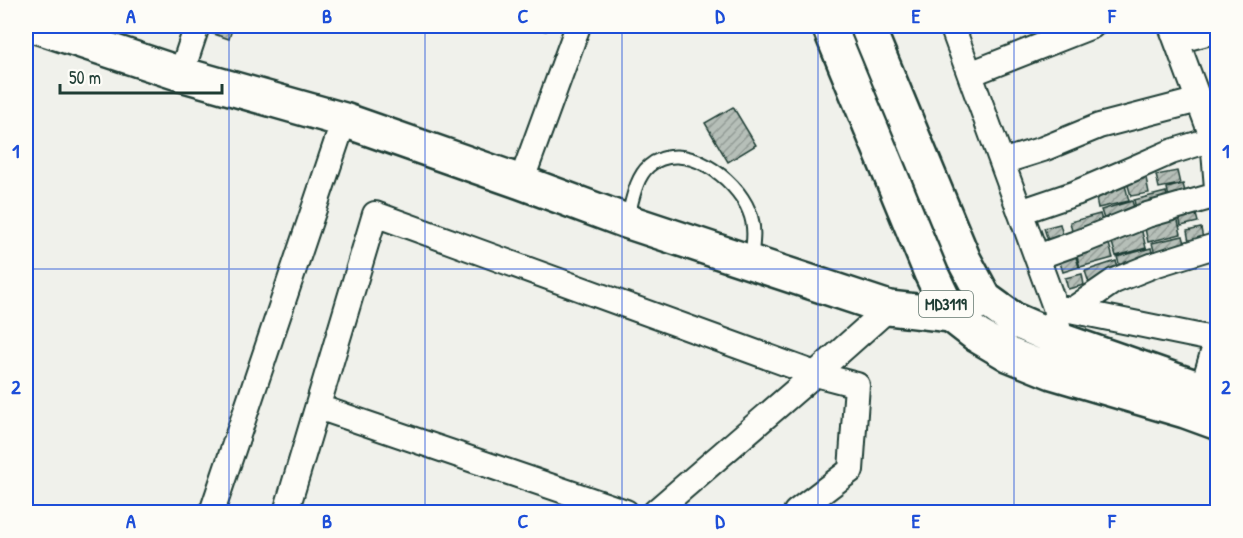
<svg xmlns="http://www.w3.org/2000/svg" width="1243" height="538" viewBox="0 0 1243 538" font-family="'Patrick Hand',sans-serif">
<defs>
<pattern id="building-hatch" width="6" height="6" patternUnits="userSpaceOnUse" patternTransform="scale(1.5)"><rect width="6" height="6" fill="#b6bfb8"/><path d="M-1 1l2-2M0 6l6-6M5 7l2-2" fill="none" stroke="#939c96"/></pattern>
</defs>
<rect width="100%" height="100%" fill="#f0f1eb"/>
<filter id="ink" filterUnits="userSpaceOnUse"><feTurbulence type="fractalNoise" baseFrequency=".0167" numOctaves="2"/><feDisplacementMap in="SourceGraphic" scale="12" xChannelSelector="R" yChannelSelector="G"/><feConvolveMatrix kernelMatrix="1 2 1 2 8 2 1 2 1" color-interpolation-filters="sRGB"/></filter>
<g filter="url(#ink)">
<path fill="url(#building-hatch)" stroke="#1f3d34" stroke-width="1.5" d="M 204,26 L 233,26 L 229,39 L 202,30 Z
M 533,26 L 555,26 L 546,31 L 533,28 Z
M 733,107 L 756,145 L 728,162 L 705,123 Z
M 1177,171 L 1180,184 L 1159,188 L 1156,175 Z
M 1146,178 L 1149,193 L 1131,196 L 1127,182 Z
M 1124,181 L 1129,201 L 1098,208 L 1094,188 Z
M 1183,184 L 1187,200 L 1170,203 L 1167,188 Z
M 1166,192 L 1169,205 L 1137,213 L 1134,200 Z
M 1132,201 L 1137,217 L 1106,225 L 1101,210 Z
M 1194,207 L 1198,222 L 1181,226 L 1178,211 Z
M 1176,213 L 1181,234 L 1148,242 L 1143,220 Z
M 1100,214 L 1104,228 L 1073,236 L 1070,222 Z
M 1060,224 L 1065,243 L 1050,247 L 1044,228 Z
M 1140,224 L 1146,248 L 1116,256 L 1109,233 Z
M 1201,228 L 1204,245 L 1190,247 L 1187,231 Z
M 1183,236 L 1187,251 L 1156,258 L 1152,243 Z
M 1107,237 L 1113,258 L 1080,267 L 1074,246 Z
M 1151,248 L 1154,260 L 1121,270 L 1117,257 Z
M 1074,251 L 1079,267 L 1063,272 L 1058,256 Z
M 1116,261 L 1119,273 L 1089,283 L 1085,271 Z
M 1082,274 L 1084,285 L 1068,289 L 1065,278 Z"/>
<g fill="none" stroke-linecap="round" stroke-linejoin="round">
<defs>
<path id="lane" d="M 627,220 C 632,203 635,178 649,166 C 683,138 736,178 749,211 C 756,227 753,244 751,260"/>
<path id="street" d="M 952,26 L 1055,307 L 1060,340 L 1057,352
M 1171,26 L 1213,139 L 1218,200
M 1177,41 L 1218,30
M 181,74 L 197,26
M 970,74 L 1092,26
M 1002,162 L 1043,149 L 1099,126 L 1199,100
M 521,182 L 578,26
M 1020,212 L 1076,193 L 1137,167 L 1171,152 L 1213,139
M 1037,257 L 1085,240 L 1147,215 L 1217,195
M 1055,307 L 1217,340
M 1072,310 L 1114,281 L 1154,265 L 1218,245
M 1198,403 L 1218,336
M 318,407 L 626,512
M 212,512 L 344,120
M 286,512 L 375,214 L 815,374 L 857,385 L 851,470 L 796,512
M 655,512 L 815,374 L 889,308"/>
<path id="secondary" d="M 36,26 L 181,74 L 344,120 L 521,182 L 626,221 L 889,308 L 951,315 L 985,299"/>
<path id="primary" d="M 829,26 L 931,273 L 951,315 L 978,336 L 1010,355 L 1052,372 L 1185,411 L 1218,423
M 867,26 L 964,260 L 985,299 L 1014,320 L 1060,340 L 1218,395"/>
</defs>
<use href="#lane" stroke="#1f3d34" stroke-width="16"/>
<use href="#street" stroke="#1f3d34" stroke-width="28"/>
<use href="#secondary" stroke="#1f3d34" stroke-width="38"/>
<use href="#primary" stroke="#1f3d34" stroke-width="38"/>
<use href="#lane" stroke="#fdfcf7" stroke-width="12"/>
<use href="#street" stroke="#fdfcf7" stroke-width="24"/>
<use href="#secondary" stroke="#fdfcf7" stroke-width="33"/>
<use href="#primary" stroke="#fdfcf7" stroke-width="33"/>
</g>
</g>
<path fill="none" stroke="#1d4ed8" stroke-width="1.5" stroke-opacity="0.55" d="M 229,26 L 229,512M 425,26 L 425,512M 622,26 L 622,512M 818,26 L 818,512M 1014,26 L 1014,512M 26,269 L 1218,269"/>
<g text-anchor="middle" stroke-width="4.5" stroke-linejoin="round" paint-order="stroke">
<rect fill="#fdfcf7" stroke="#62766e" stroke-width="1.5" x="919" y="291" width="54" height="26" rx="4.5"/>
<g font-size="16" font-weight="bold" fill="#1f3d34">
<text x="946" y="310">MD3119</text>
</g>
</g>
<rect width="1243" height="538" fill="none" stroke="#fdfcf7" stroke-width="66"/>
<path d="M60 84v9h162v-9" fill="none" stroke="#1f3d34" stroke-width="3"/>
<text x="69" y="84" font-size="18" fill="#1f3d34" stroke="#fdfcf7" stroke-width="4.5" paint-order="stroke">50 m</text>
<rect x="33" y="33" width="1177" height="472" fill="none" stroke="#1d4ed8" stroke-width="2"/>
<g font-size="20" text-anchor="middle" font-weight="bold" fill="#1d4ed8">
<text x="131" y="23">A</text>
<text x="327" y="23">B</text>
<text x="523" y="23">C</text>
<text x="720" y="23">D</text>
<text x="916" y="23">E</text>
<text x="1112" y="23">F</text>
<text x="16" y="158">1</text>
<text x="1226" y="158">1</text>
<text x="16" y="394">2</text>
<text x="1226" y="394">2</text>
<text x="131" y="528">A</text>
<text x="327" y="528">B</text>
<text x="523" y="528">C</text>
<text x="720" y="528">D</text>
<text x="916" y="528">E</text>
<text x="1112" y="528">F</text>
</g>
</svg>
